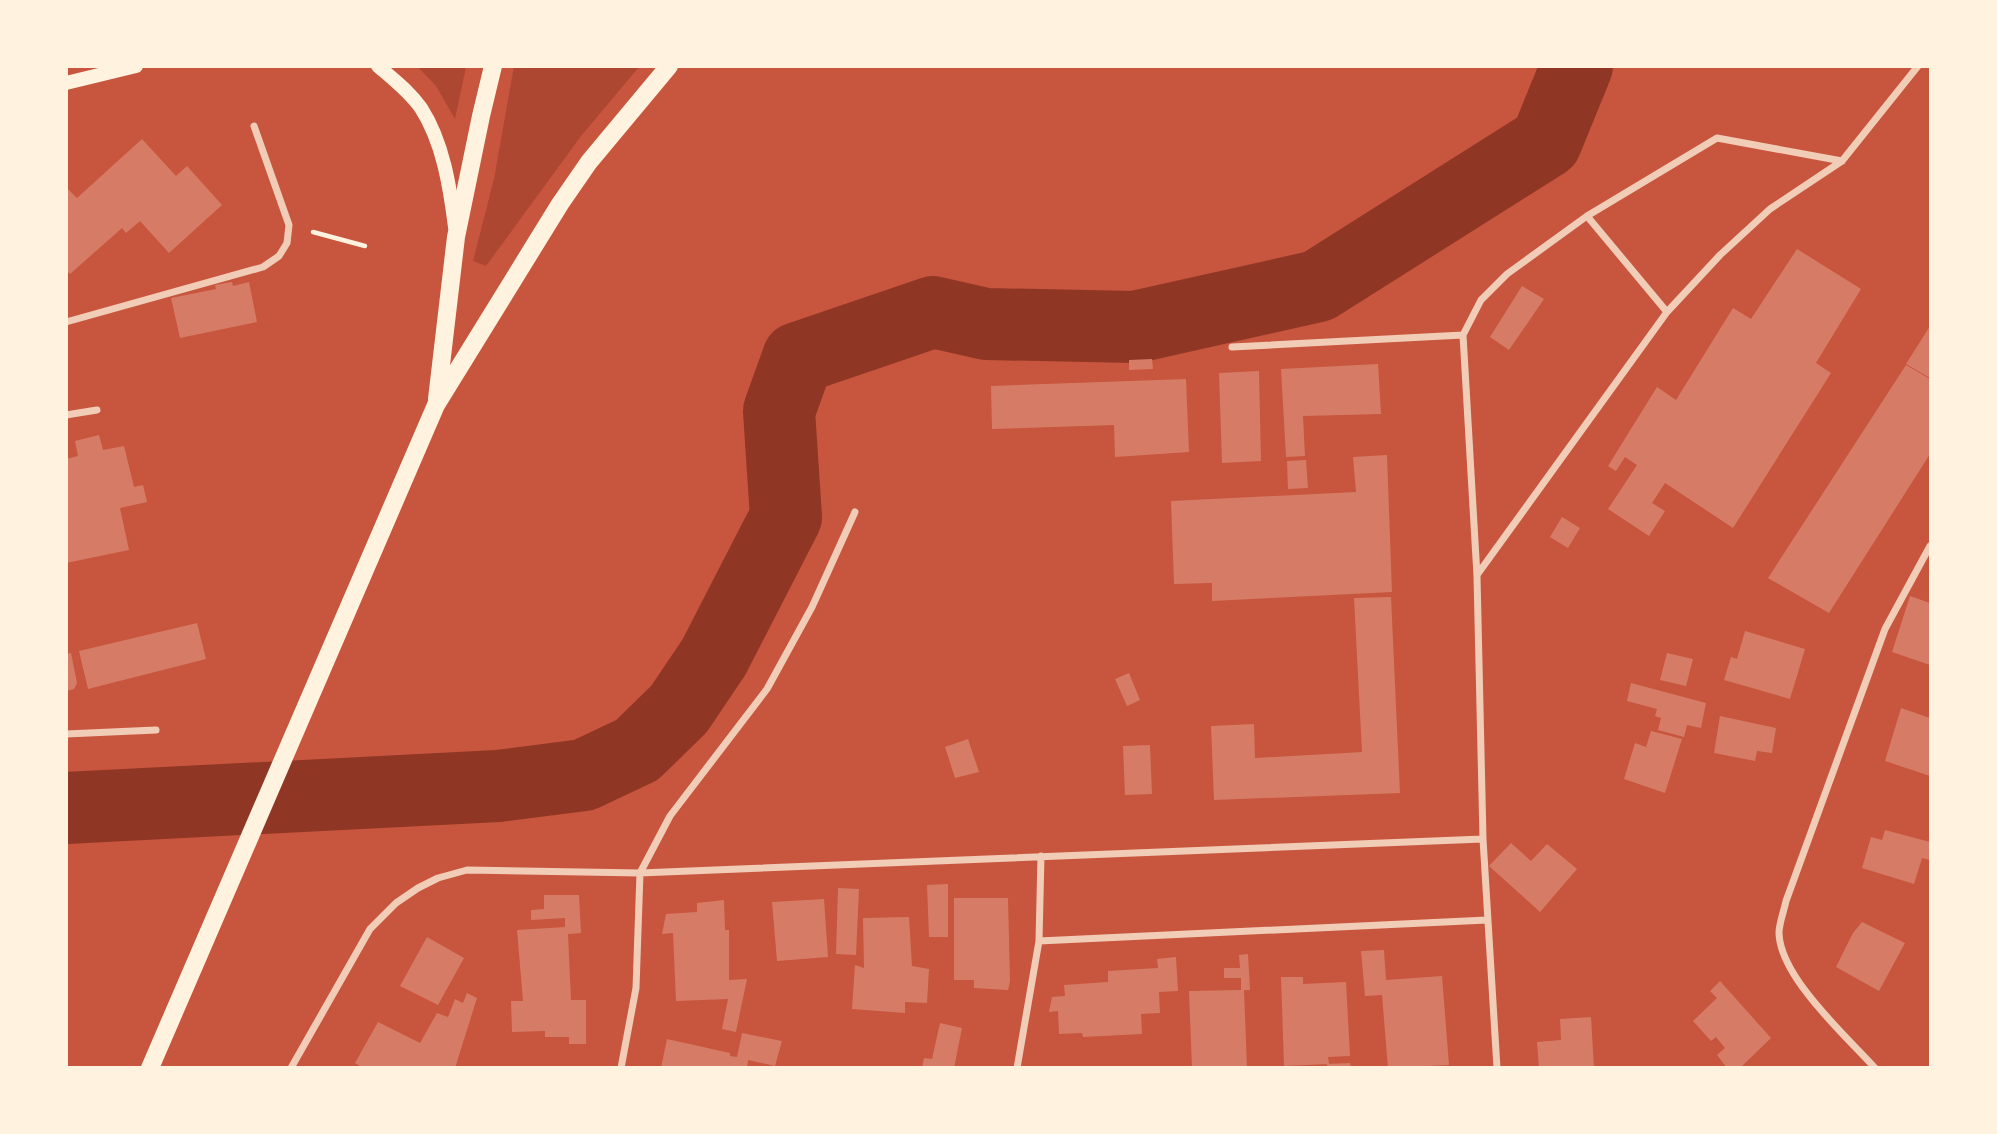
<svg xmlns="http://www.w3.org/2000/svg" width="1997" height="1134" viewBox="0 0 1997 1134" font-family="'Fira Sans',sans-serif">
<rect width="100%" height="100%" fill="#c8553d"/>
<path fill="#ae4732" d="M 514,66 L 639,67 L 581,136 L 486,266 L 473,261 L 494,179 Z
M 418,67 L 466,67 L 455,119 L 436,86 Z"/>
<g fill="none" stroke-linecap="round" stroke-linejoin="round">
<path stroke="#8f3625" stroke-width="72" d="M 66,808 L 498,786 L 584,775 L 637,750 L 679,709 L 714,657 L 786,517 L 779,411 L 798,358 L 933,312 L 986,324 L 1135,327 L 1318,286 L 1546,142 L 1577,66"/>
</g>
<path fill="#d67c66" d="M 142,139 L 176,176 L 187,166 L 222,205 L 169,253 L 140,221 L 126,233 L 122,228 L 70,274 L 66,270 L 66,187 L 77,198 Z
M 1797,249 L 1861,289 L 1816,363 L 1831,373 L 1733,528 L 1665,483 L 1652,503 L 1665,511 L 1649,536 L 1608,509 L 1637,465 L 1625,457 L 1616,471 L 1608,466 L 1657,387 L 1676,400 L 1733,308 L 1751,319 Z
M 232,282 L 233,286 L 249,282 L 257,322 L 180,338 L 171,298 L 216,289 L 215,285 Z
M 1522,286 L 1544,299 L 1509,350 L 1490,337 Z
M 1930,326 L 1930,378 L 1906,364 Z
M 1152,359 L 1153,369 L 1129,370 L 1129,360 Z
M 1378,364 L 1381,414 L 1303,416 L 1305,456 L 1286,457 L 1281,369 Z
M 1906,365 L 1930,379 L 1930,454 L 1829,613 L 1768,578 Z
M 1259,371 L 1261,461 L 1222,463 L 1219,373 Z
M 1186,379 L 1189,452 L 1115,457 L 1114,425 L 992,429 L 991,386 Z
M 99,435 L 103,450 L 124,446 L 134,487 L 143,485 L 147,502 L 120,508 L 129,550 L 66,563 L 66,459 L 78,456 L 75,441 Z
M 1387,455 L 1392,592 L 1212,601 L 1212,583 L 1174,584 L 1171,501 L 1356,492 L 1353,457 Z
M 1306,460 L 1308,488 L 1288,489 L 1287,461 Z
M 1562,517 L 1580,528 L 1568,548 L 1550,537 Z
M 1910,596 L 1930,603 L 1930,665 L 1892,652 Z
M 1391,597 L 1400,793 L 1214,800 L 1211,726 L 1254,724 L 1255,758 L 1362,752 L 1354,598 Z
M 197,623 L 206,659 L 88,689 L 79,651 Z
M 1745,631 L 1805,649 L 1790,699 L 1724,680 L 1731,657 L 1737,659 Z
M 71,653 L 77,683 L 74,689 L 66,691 L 66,654 Z
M 1667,653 L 1693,659 L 1686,686 L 1660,680 Z
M 1129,673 L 1140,700 L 1127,706 L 1115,679 Z
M 1631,683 L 1706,703 L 1701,728 L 1687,725 L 1684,737 L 1658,730 L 1661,718 L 1655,716 L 1657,709 L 1627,701 Z
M 1901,708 L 1930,718 L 1930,776 L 1885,761 Z
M 1720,716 L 1776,728 L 1772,753 L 1757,751 L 1755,761 L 1714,753 Z
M 1651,731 L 1682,739 L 1665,793 L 1624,779 L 1635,743 L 1646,747 Z
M 968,739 L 979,772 L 955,778 L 945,747 Z
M 1150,745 L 1152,794 L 1125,795 L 1123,746 Z
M 1885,830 L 1930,842 L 1930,860 L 1922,858 L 1914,884 L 1862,868 L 1871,837 L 1882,840 Z
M 1511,843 L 1531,861 L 1547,844 L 1577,869 L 1540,912 L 1489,866 Z
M 948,884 L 948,937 L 929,937 L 927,885 Z
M 838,888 L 859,889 L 856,955 L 836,954 Z
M 544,895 L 579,895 L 581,933 L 568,934 L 571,1000 L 586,1000 L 586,1044 L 569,1044 L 569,1037 L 545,1037 L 545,1031 L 512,1032 L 511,1001 L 523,1001 L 517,930 L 565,927 L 565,918 L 531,920 L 531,910 L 544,909 Z
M 954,898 L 1008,898 L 1010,981 L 1008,990 L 974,988 L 974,980 L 954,980 Z
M 824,899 L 828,957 L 777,961 L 772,902 Z
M 724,900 L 725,930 L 729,930 L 729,980 L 747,979 L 736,1032 L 722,1029 L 728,999 L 676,1001 L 673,933 L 662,934 L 666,914 L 697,912 L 697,903 Z
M 909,917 L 912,966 L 929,969 L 927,1003 L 905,1002 L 905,1013 L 852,1009 L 855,965 L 864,968 L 863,918 Z
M 1862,922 L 1905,943 L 1879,991 L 1836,967 L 1853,933 Z
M 427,937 L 464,958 L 438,1005 L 400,986 Z
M 1384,950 L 1386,980 L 1442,976 L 1449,1065 L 1388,1068 L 1382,995 L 1365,996 L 1361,951 Z
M 1248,954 L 1250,990 L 1244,990 L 1247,1068 L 1192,1068 L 1189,991 L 1241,990 L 1241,978 L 1224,978 L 1224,968 L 1240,968 L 1239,955 Z
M 1176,957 L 1178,991 L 1159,992 L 1160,1013 L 1141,1014 L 1142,1034 L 1083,1037 L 1082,1033 L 1059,1034 L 1058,1011 L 1049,1012 L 1052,997 L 1065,996 L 1064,985 L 1108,982 L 1108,971 L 1158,968 L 1157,959 Z
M 1281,977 L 1303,977 L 1303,984 L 1346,982 L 1350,1056 L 1328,1057 L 1329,1064 L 1284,1066 Z
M 1720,981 L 1771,1038 L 1740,1068 L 1727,1068 L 1717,1055 L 1725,1048 L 1716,1037 L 1711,1041 L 1693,1021 L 1717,998 L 1710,991 Z
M 467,993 L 477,998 L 455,1068 L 363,1068 L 355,1063 L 378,1022 L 420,1043 L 437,1013 L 448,1017 L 455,999 L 463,1003 Z
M 1591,1017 L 1594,1068 L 1539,1068 L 1537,1042 L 1561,1040 L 1560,1019 Z
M 940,1023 L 962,1028 L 954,1068 L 922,1068 L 924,1058 L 932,1059 Z
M 742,1033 L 782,1041 L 775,1066 L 748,1060 L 747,1068 L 661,1068 L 667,1039 L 730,1053 L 730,1056 L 737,1057 Z
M 1350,1063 L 1351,1068 L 1327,1068 L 1327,1064 Z"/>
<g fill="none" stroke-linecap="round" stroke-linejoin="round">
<path stroke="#fff3e0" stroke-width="4.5" d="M 313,232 L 365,246"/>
<path stroke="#f1ccb7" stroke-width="7" d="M 1587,216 L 1667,312
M 66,322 L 263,267 L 279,256 L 287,243 L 289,225 L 254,126
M 1463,335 L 1481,300 L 1507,274 L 1587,216 L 1717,138 L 1842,161
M 1232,347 L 1463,335 L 1477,576 L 1483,839 L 1497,1068
M 66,415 L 97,410
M 1477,575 L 1667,312 L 1720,255 L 1770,209 L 1842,161 L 1918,66
M 66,734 L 156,730
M 1039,941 L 1487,920
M 291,1068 L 370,929 L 396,903 L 418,888 L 438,878 L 467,870 L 640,873 L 1483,839
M 621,1068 L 636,988 L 640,873 L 670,816 L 767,689 L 812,607 L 855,512
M 1017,1068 L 1039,941 L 1041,856
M 1875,1068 C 1846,1036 1780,977 1779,933 C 1779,923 1784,911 1786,901 L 1885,629 L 1930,546"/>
<path stroke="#fff3e0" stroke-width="14" d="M 378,66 C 393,79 409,91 421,108 C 443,142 450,187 455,227
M 66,83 L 136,66"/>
<path stroke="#fff3e0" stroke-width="18" d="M 437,399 L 456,237 L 481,116 L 493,66
M 150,1068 L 436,405 L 560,204 L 589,162 L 669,66"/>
</g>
<rect width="1997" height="1134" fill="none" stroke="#fff3e0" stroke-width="136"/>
</svg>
